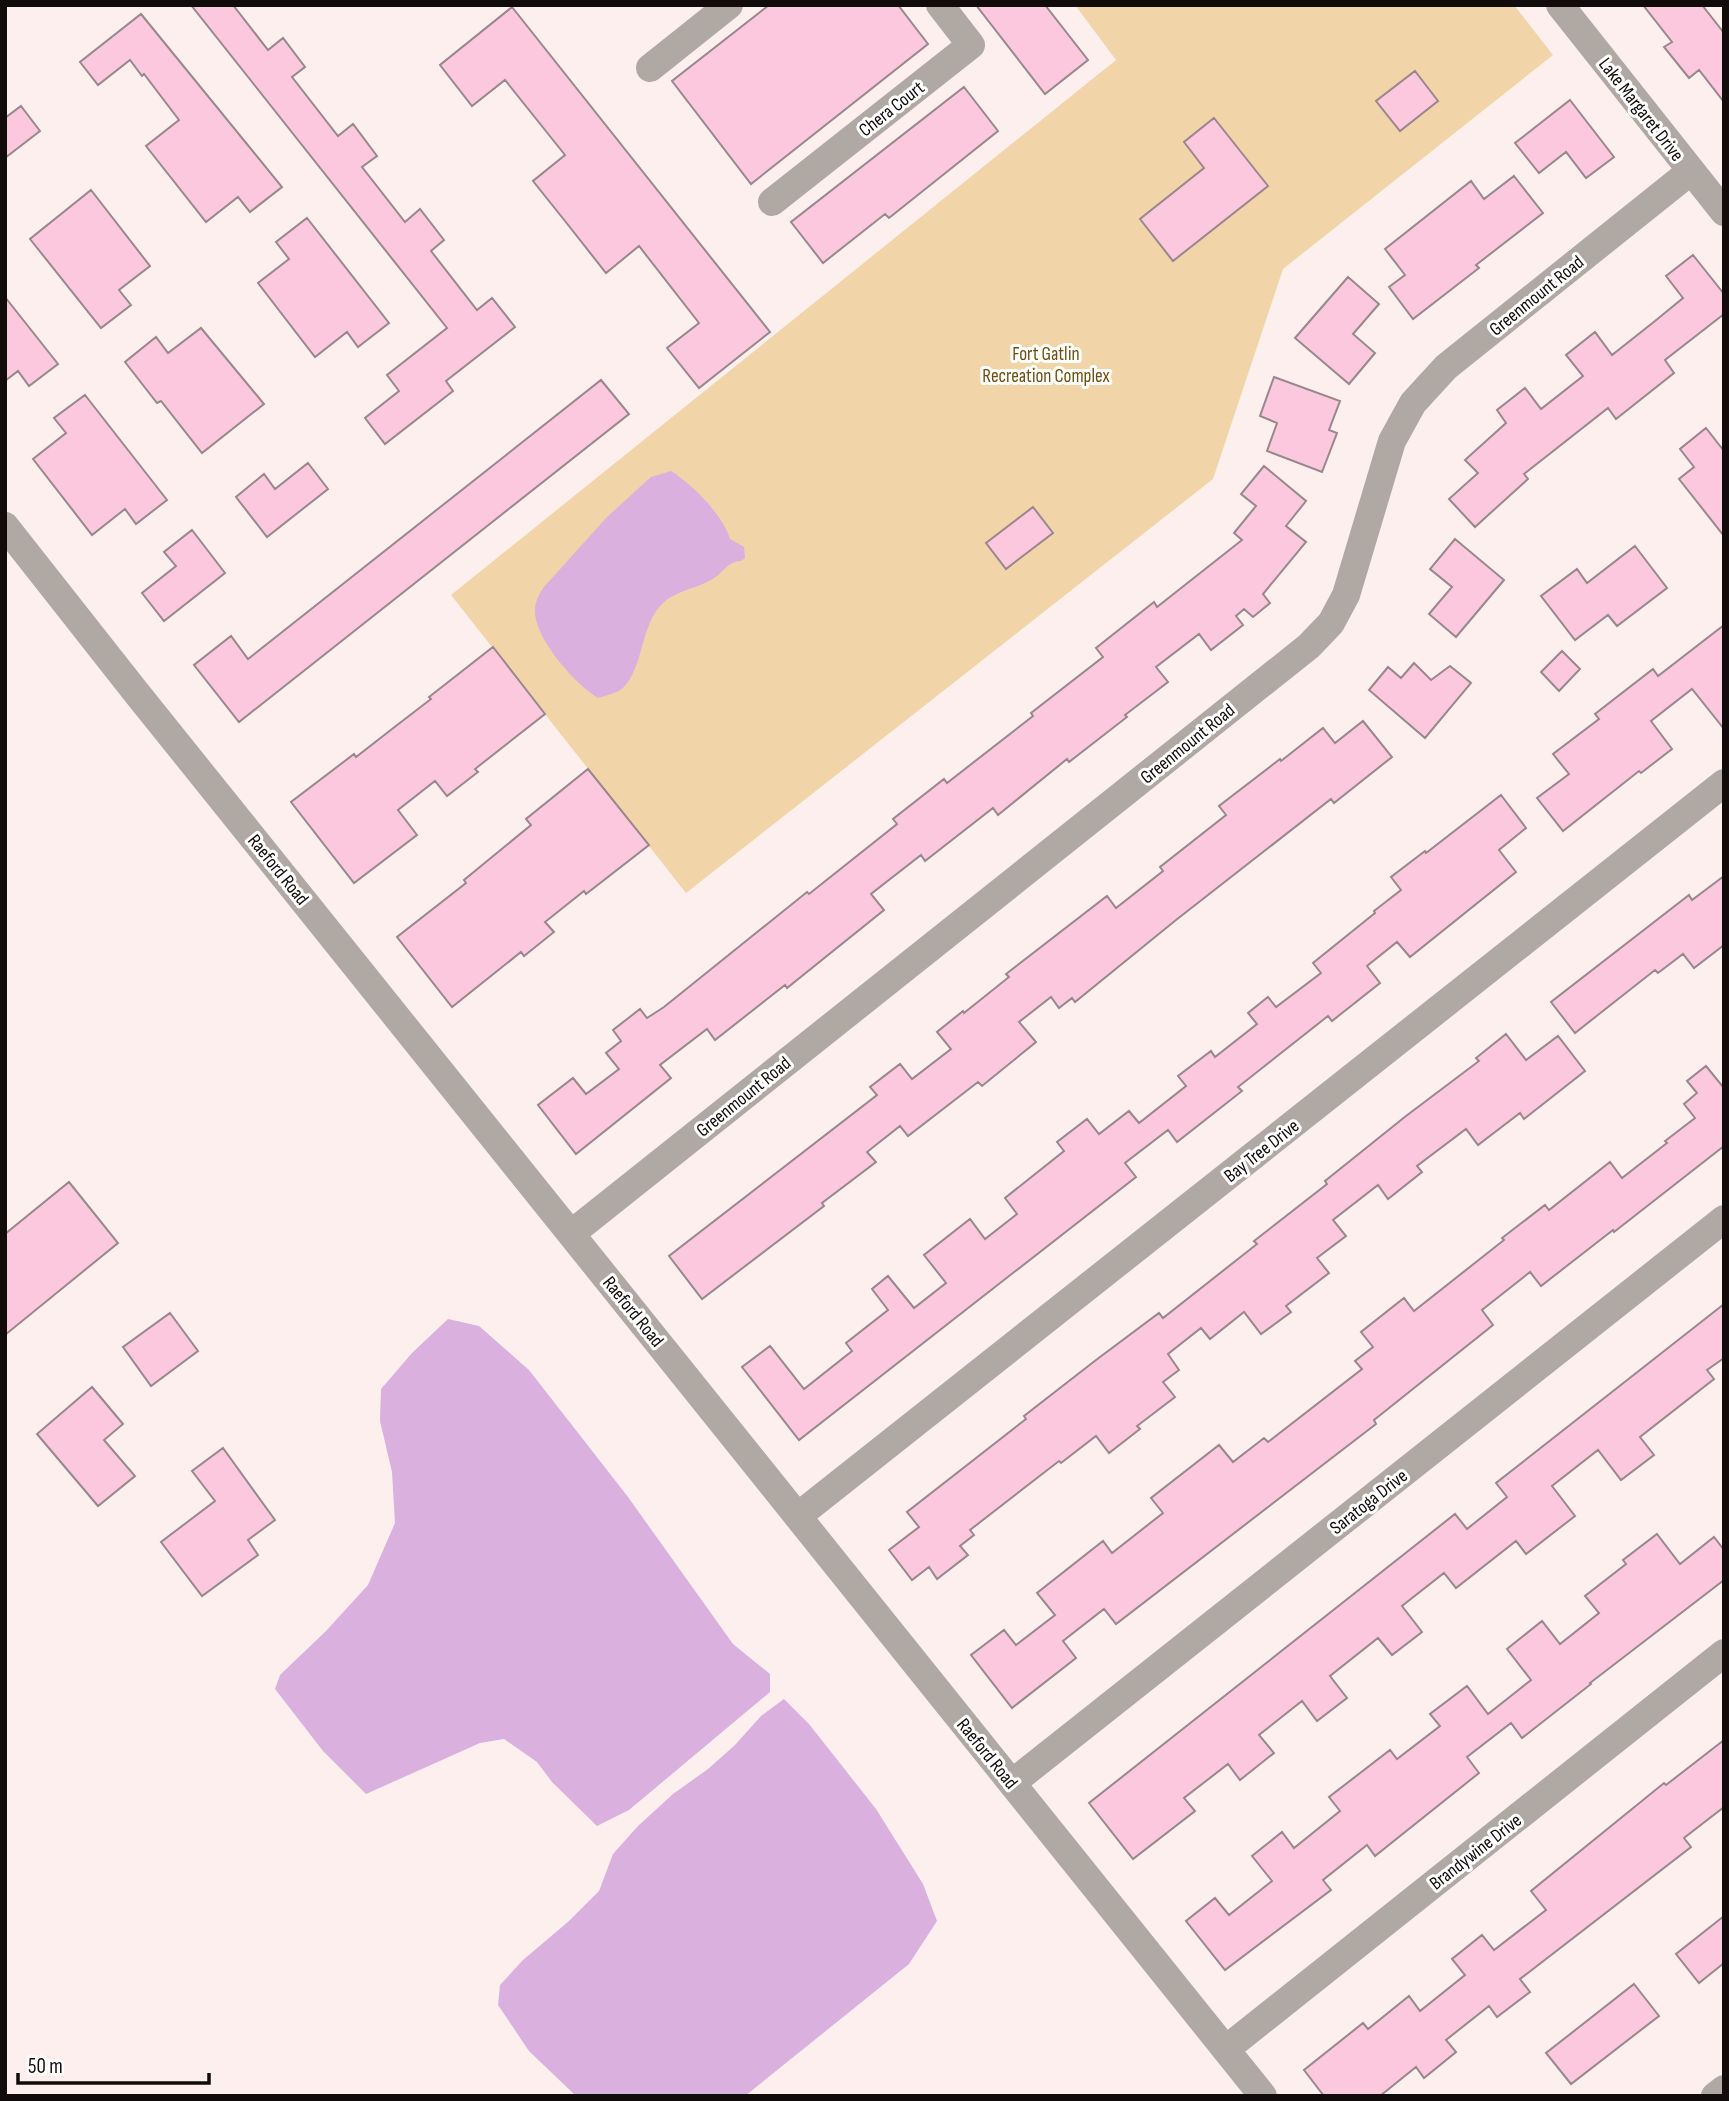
<svg xmlns="http://www.w3.org/2000/svg" width="1729" height="2101" viewBox="0 0 1729 2101" font-family="'Sofia Sans Condensed',sans-serif">
<rect width="100%" height="100%" fill="#fdefee"/>
<path fill="#f1d5a8" d="M 1075,5 L 1514,5 L 1553,55 L 1283,269 L 1213,479 L 686,893 L 451,595 L 1116,60 Z"/>
<path fill="#dab0de" d="M 671,471 C 692,484 723,515 730,539 L 744,547 L 745,558 L 741,561 C 726,562 723,574 711,580 C 695,589 675,591 662,604 C 640,626 644,667 623,688 C 617,693 605,696 598,698 C 575,684 538,642 535,614 C 534,604 538,596 543,588 L 607,517 L 651,477 Z
M 448,1319 L 479,1326 L 529,1370 L 628,1497 L 733,1644 L 770,1674 L 770,1692 L 629,1810 L 597,1826 L 552,1782 L 537,1762 L 504,1739 L 480,1743 L 366,1794 L 323,1751 L 275,1689 L 280,1675 L 326,1631 L 368,1585 L 395,1523 L 392,1472 L 380,1421 L 381,1389 L 412,1353 Z
M 784,1699 L 809,1724 L 876,1809 L 923,1884 L 937,1921 L 909,1964 L 745,2096 L 576,2096 L 529,2051 L 498,2005 L 500,1985 L 523,1960 L 569,1921 L 599,1891 L 613,1854 L 638,1826 L 673,1794 L 708,1769 L 735,1745 L 761,1716 Z"/>
<path fill="#fbc8dd" stroke="#9a878e" stroke-width="2" d="M 191,5 L 233,5 L 268,50 L 283,38 L 305,67 L 292,77 L 338,136 L 353,124 L 377,156 L 362,167 L 405,222 L 420,209 L 444,240 L 431,251 L 477,310 L 492,298 L 515,327 L 446,381 L 453,391 L 385,444 L 365,418 L 399,391 L 387,375 L 447,328 Z
M 769,5 L 898,5 L 928,44 L 751,184 L 672,81 Z
M 976,5 L 1045,5 L 1088,60 L 1045,94 Z
M 1643,5 L 1702,5 L 1724,33 L 1724,102 L 1699,70 L 1689,78 L 1664,47 L 1672,42 Z
M 512,7 L 770,332 L 699,388 L 667,348 L 699,323 L 639,246 L 606,273 L 565,221 L 533,181 L 565,155 L 505,80 L 472,106 L 440,65 Z
M 141,14 L 282,187 L 250,212 L 238,197 L 206,222 L 146,146 L 179,120 L 144,74 L 142,76 L 130,60 L 98,85 L 80,62 Z
M 1415,71 L 1438,101 L 1400,131 L 1376,101 Z
M 964,87 L 998,131 L 889,218 L 885,214 L 823,263 L 791,222 Z
M 1570,100 L 1614,157 L 1586,178 L 1566,152 L 1539,173 L 1515,143 Z
M 21,106 L 40,131 L 5,158 L 5,118 Z
M 1214,118 L 1268,186 L 1173,261 L 1140,219 L 1204,168 L 1184,142 Z
M 1514,176 L 1543,213 L 1476,265 L 1479,268 L 1413,319 L 1389,287 L 1405,275 L 1385,249 L 1471,181 L 1484,199 Z
M 91,190 L 150,266 L 119,290 L 131,305 L 101,328 L 30,239 Z
M 307,218 L 389,323 L 358,347 L 347,332 L 315,357 L 258,283 L 289,259 L 276,242 Z
M 1693,255 L 1724,294 L 1724,314 L 1665,360 L 1674,373 L 1616,419 L 1608,408 L 1524,474 L 1528,479 L 1475,527 L 1449,499 L 1478,473 L 1465,460 L 1506,423 L 1497,410 L 1525,388 L 1541,409 L 1583,376 L 1566,355 L 1595,332 L 1612,355 L 1655,321 L 1683,298 L 1666,276 Z
M 1348,277 L 1379,304 L 1353,334 L 1375,353 L 1349,384 L 1295,338 Z
M 5,297 L 58,364 L 29,386 L 18,371 L 5,381 Z
M 201,328 L 264,404 L 202,453 L 161,401 L 157,403 L 125,362 L 156,337 L 168,353 Z
M 1274,377 L 1340,401 L 1329,430 L 1337,433 L 1322,472 L 1267,451 L 1277,423 L 1260,416 Z
M 601,380 L 629,414 L 239,722 L 194,665 L 231,636 L 248,659 Z
M 85,395 L 167,500 L 136,524 L 125,509 L 92,535 L 33,459 L 66,433 L 54,418 Z
M 1706,428 L 1724,451 L 1724,536 L 1679,479 L 1694,467 L 1680,449 Z
M 308,463 L 328,489 L 267,537 L 236,497 L 264,474 L 275,489 Z
M 1264,466 L 1306,501 L 1286,526 L 1306,542 L 1263,594 L 1270,603 L 1253,617 L 1244,609 L 1236,616 L 1243,625 L 1211,650 L 1199,634 L 1156,667 L 1168,682 L 1125,715 L 1127,717 L 1069,762 L 1067,759 L 998,815 L 993,808 L 925,861 L 921,855 L 871,894 L 884,910 L 787,988 L 785,985 L 715,1040 L 707,1029 L 660,1065 L 671,1078 L 576,1154 L 538,1105 L 573,1078 L 586,1094 L 619,1069 L 606,1053 L 621,1041 L 613,1030 L 640,1009 L 647,1018 L 664,1007 L 807,892 L 809,894 L 897,824 L 893,819 L 944,779 L 947,783 L 1033,716 L 1031,713 L 1103,657 L 1096,648 L 1154,602 L 1157,607 L 1242,540 L 1234,533 L 1256,506 L 1241,494 Z
M 1033,507 L 1053,533 L 1006,569 L 986,543 Z
M 192,530 L 225,573 L 164,621 L 142,593 L 176,566 L 164,552 Z
M 1455,539 L 1504,580 L 1456,637 L 1429,614 L 1452,587 L 1430,569 Z
M 1635,546 L 1667,588 L 1617,626 L 1608,615 L 1575,640 L 1541,596 L 1577,569 L 1587,583 Z
M 1724,625 L 1724,729 L 1692,689 L 1651,721 L 1672,749 L 1641,773 L 1639,771 L 1563,831 L 1537,798 L 1569,774 L 1553,754 L 1599,719 L 1595,714 L 1653,669 L 1658,676 Z
M 493,647 L 545,714 L 475,769 L 478,772 L 447,796 L 435,781 L 398,810 L 417,835 L 354,883 L 291,802 L 354,754 L 356,757 L 392,729 L 431,699 L 429,697 Z
M 1562,651 L 1580,669 L 1559,691 L 1541,672 Z
M 1414,663 L 1431,680 L 1450,666 L 1471,683 L 1425,738 L 1369,690 L 1388,667 L 1401,678 Z
M 1363,721 L 1392,757 L 1334,803 L 1331,799 L 1176,920 L 1075,1002 L 1072,998 L 1059,1008 L 1051,997 L 1019,1022 L 1036,1042 L 982,1086 L 978,1082 L 908,1136 L 900,1126 L 867,1152 L 876,1162 L 822,1203 L 824,1206 L 702,1299 L 669,1256 L 877,1095 L 870,1087 L 900,1064 L 912,1079 L 951,1049 L 937,1032 L 963,1011 L 964,1013 L 1009,977 L 1006,974 L 1107,896 L 1116,908 L 1163,871 L 1160,867 L 1226,815 L 1219,806 L 1280,759 L 1281,761 L 1323,728 L 1335,743 Z
M 588,769 L 649,845 L 586,894 L 584,891 L 545,922 L 554,932 L 524,956 L 521,952 L 452,1007 L 397,937 L 466,883 L 464,880 L 531,825 L 526,819 Z
M 1501,795 L 1526,828 L 1499,850 L 1516,872 L 1410,957 L 1397,942 L 1367,966 L 1380,983 L 1332,1021 L 1328,1016 L 1238,1087 L 1242,1091 L 1177,1142 L 1168,1130 L 1125,1163 L 1136,1177 L 799,1440 L 742,1367 L 770,1346 L 804,1389 L 852,1351 L 846,1343 L 888,1310 L 872,1289 L 888,1276 L 914,1308 L 946,1283 L 924,1255 L 970,1219 L 985,1239 L 1017,1214 L 1005,1198 L 1064,1151 L 1057,1142 L 1087,1119 L 1099,1134 L 1129,1111 L 1139,1123 L 1186,1086 L 1178,1076 L 1211,1051 L 1215,1057 L 1257,1024 L 1248,1013 L 1268,997 L 1276,1007 L 1321,973 L 1313,963 L 1375,913 L 1374,911 L 1401,890 L 1391,877 L 1425,851 L 1426,853 Z
M 1724,876 L 1724,945 L 1694,968 L 1683,954 L 1658,973 L 1655,970 L 1575,1033 L 1551,1002 L 1689,895 L 1692,900 Z
M 1506,1034 L 1526,1060 L 1558,1036 L 1585,1071 L 1524,1119 L 1520,1113 L 1478,1145 L 1466,1129 L 1417,1166 L 1422,1172 L 1388,1199 L 1378,1185 L 1333,1220 L 1346,1236 L 1317,1258 L 1329,1273 L 1286,1306 L 1291,1312 L 1261,1334 L 1244,1312 L 1210,1339 L 1201,1328 L 1168,1354 L 1179,1370 L 1163,1382 L 1175,1397 L 1137,1426 L 1140,1429 L 1109,1453 L 1096,1436 L 1061,1463 L 1059,1461 L 970,1530 L 974,1535 L 960,1546 L 968,1555 L 937,1579 L 929,1567 L 912,1580 L 889,1550 L 919,1527 L 907,1512 L 1026,1419 L 1024,1416 L 1096,1360 L 1159,1313 L 1163,1318 L 1257,1244 L 1254,1241 L 1327,1184 L 1325,1181 L 1406,1116 L 1479,1061 L 1476,1058 Z
M 1706,1066 L 1724,1088 L 1724,1146 L 1614,1232 L 1613,1230 L 1541,1286 L 1530,1272 L 1482,1310 L 1493,1325 L 1374,1420 L 1376,1424 L 1116,1624 L 1104,1609 L 1063,1641 L 1076,1658 L 1012,1708 L 971,1655 L 1004,1630 L 1016,1645 L 1055,1615 L 1037,1593 L 1103,1541 L 1112,1553 L 1163,1513 L 1151,1498 L 1219,1445 L 1233,1462 L 1264,1438 L 1268,1442 L 1362,1369 L 1355,1361 L 1373,1347 L 1361,1332 L 1404,1298 L 1414,1311 L 1504,1240 L 1502,1238 L 1545,1205 L 1549,1210 L 1610,1162 L 1622,1178 L 1667,1143 L 1665,1141 L 1695,1118 L 1684,1104 L 1697,1093 L 1687,1081 Z
M 69,1182 L 118,1243 L 5,1335 L 5,1234 Z
M 1724,1304 L 1724,1358 L 1707,1370 L 1714,1379 L 1640,1437 L 1654,1455 L 1621,1480 L 1598,1450 L 1552,1486 L 1575,1516 L 1526,1554 L 1516,1541 L 1456,1588 L 1444,1573 L 1402,1606 L 1422,1632 L 1392,1655 L 1378,1638 L 1330,1676 L 1347,1698 L 1317,1721 L 1302,1701 L 1259,1735 L 1274,1753 L 1240,1780 L 1228,1764 L 1184,1798 L 1195,1811 L 1133,1859 L 1089,1803 L 1455,1514 L 1467,1529 L 1507,1497 L 1496,1483 Z
M 170,1313 L 198,1351 L 151,1386 L 123,1347 Z
M 92,1387 L 123,1424 L 104,1440 L 135,1476 L 98,1506 L 37,1434 Z
M 223,1448 L 275,1520 L 248,1540 L 258,1555 L 202,1596 L 161,1542 L 215,1501 L 192,1471 Z
M 1657,1534 L 1680,1564 L 1714,1537 L 1724,1550 L 1724,1580 L 1590,1683 L 1591,1684 L 1522,1738 L 1511,1723 L 1467,1757 L 1479,1773 L 1375,1856 L 1367,1845 L 1323,1880 L 1331,1890 L 1225,1970 L 1186,1921 L 1215,1898 L 1229,1915 L 1272,1881 L 1252,1856 L 1282,1832 L 1294,1848 L 1340,1811 L 1329,1797 L 1390,1750 L 1397,1759 L 1440,1726 L 1430,1714 L 1467,1686 L 1488,1714 L 1531,1680 L 1507,1649 L 1542,1621 L 1560,1644 L 1599,1613 L 1585,1596 L 1626,1564 L 1623,1560 Z
M 1724,1740 L 1724,1807 L 1684,1838 L 1691,1847 L 1520,1979 L 1530,1992 L 1497,2017 L 1489,2006 L 1446,2040 L 1456,2052 L 1424,2078 L 1416,2067 L 1380,2096 L 1324,2096 L 1304,2070 L 1363,2023 L 1368,2029 L 1409,1996 L 1420,2011 L 1465,1975 L 1452,1959 L 1482,1935 L 1494,1950 L 1546,1910 L 1531,1891 L 1664,1783 L 1666,1785 Z
M 1724,1916 L 1724,1963 L 1699,1983 L 1676,1954 Z
M 1634,1984 L 1659,2016 L 1571,2084 L 1546,2053 Z"/>
<g fill="none" stroke-linecap="round" stroke-linejoin="round">
<path stroke="#b0a8a3" stroke-width="28" d="M 1560,5 L 1724,212
M 650,68 L 729,5
M 772,202 L 971,45 L 940,5
M 5,526 L 135,691 L 1263,2096
M 572,1233 L 1309,646 L 1331,623 L 1346,595 L 1392,441 L 1413,403 L 1446,367 L 1691,171
M 798,1516 L 1724,783
M 1012,1783 L 1724,1219
M 1226,2049 L 1724,1653
M 1715,2096 L 1724,2089"/>
</g>
<g text-anchor="middle" stroke-width="6" stroke-linejoin="round" paint-order="stroke">
<g font-size="19" fill="#120b0b" stroke="#fff">
<text transform="translate(891 108) rotate(-38)" y="7">Chera Court</text>
<text transform="translate(1642 109) rotate(52)" y="7">Lake Margaret Drive</text>
<text transform="translate(1536 295) rotate(-39)" y="7">Greenmount Road</text>
<text transform="translate(1187 743) rotate(-39)" y="7">Greenmount Road</text>
<text transform="translate(279 869) rotate(51)" y="7">Raeford Road</text>
<text transform="translate(743 1096) rotate(-39)" y="7">Greenmount Road</text>
<text transform="translate(1261 1150) rotate(-38)" y="7">Bay Tree Drive</text>
<text transform="translate(634 1311) rotate(51)" y="7">Raeford Road</text>
<text transform="translate(1368 1501) rotate(-38)" y="7">Saratoga Drive</text>
<text transform="translate(988 1753) rotate(51)" y="7">Raeford Road</text>
<text transform="translate(1475 1851) rotate(-38)" y="7">Brandywine Drive</text>
</g>
<g font-size="19" fill="#6e4e0e" stroke="#fff">
<text x="1046" y="360">Fort Gatlin<tspan x="1046" dy="22">Recreation Complex</tspan></text>
</g>
</g>
<rect width="1729" height="2101" fill="none" stroke="#120b0b" stroke-width="14"/>
<path d="M18 2073v10h191v-10" fill="none" stroke="#120b0b" stroke-width="3.5"/>
<text x="28" y="2073" font-size="21" fill="#120b0b" stroke="#ffffff" stroke-width="5" paint-order="stroke">50 m</text>
</svg>
